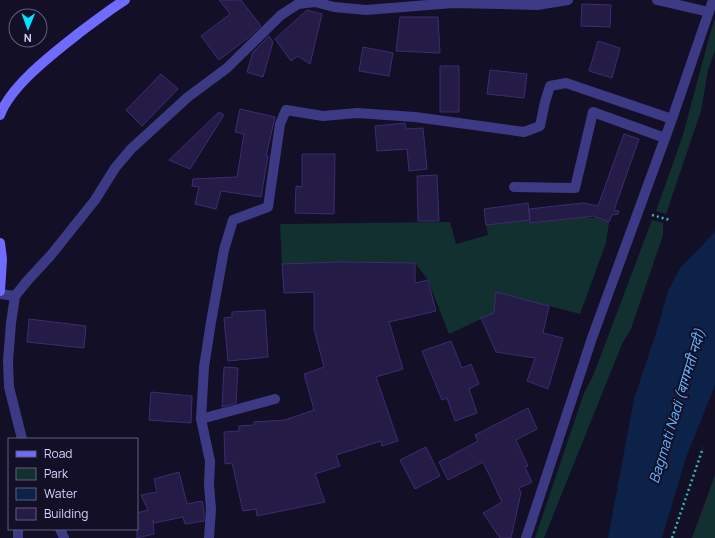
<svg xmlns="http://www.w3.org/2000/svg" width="715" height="538" viewBox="0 0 715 538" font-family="Manrope,'Noto Sans Devanagari',sans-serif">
<rect width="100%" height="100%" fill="#130f26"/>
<path fill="#12302f" d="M 715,18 L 715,51 L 708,70 L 701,111 L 666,214 L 656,211 L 683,135 L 710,34 Z
M 584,217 L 593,218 L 594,217 L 609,222 L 606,243 L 580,314 L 496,292 L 494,313 L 449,334 L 428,280 L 415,263 L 341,262 L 282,264 L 280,224 L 450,222 L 456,244 L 488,235 L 486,225 L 530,220 L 530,223 Z
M 652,220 L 663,223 L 663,235 L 631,329 L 622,344 L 544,538 L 535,538 L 584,393 L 593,376 Z
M 715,475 L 715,538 L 692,538 Z"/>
<path fill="#0c2248" d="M 715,231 L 715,385 L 687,455 L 662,538 L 608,538 L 634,399 L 656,333 L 668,291 L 680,268 L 713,234 Z"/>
<path fill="#241b47" stroke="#3b2d73" d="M 219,0 L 241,0 L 261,26 L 248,38 L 219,60 L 201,36 L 230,14 Z
M 582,4 L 611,5 L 610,27 L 581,26 Z
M 307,10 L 322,14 L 310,64 L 298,56 L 291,61 L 275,39 Z
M 400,17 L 438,17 L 440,53 L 396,51 Z
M 269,36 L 273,42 L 263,77 L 247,72 L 253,52 Z
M 598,41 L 620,48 L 612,78 L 589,71 Z
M 363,47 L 393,53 L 389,76 L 359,71 Z
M 440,66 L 459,66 L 459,112 L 440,112 Z
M 490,70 L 527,74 L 524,98 L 487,94 Z
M 161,74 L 178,89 L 142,126 L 126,110 Z
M 240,109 L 275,117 L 266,156 L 268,156 L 261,197 L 221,191 L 216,209 L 195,204 L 199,187 L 192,186 L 193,179 L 237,177 L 244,134 L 235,132 Z
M 219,112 L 224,115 L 190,169 L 169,160 Z
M 405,123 L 406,129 L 423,128 L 427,169 L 409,171 L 407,149 L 377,151 L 375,126 Z
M 624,134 L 639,139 L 614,210 L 619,211 L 618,214 L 612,215 L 609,222 L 594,216 L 530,223 L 529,209 L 583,203 L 598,206 Z
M 302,154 L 335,154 L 334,214 L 295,213 L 296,186 L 302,187 Z
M 437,175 L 439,221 L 418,221 L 417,176 Z
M 528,203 L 530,220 L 486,225 L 484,209 Z
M 341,262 L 415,263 L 415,283 L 428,280 L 436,311 L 389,322 L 403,369 L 376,377 L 398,441 L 382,446 L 381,441 L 336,455 L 340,466 L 315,474 L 325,502 L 257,516 L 256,509 L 243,511 L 232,463 L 225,464 L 224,432 L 239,431 L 239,426 L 254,425 L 254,422 L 285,420 L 314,410 L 304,374 L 324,367 L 314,329 L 314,292 L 284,293 L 282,264 Z
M 496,292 L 549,306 L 543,333 L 563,338 L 548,389 L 527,381 L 535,358 L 496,352 L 481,318 L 494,313 Z
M 265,310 L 268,357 L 228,361 L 224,318 L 232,317 L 232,312 Z
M 29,319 L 86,326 L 84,348 L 27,342 Z
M 451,341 L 462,368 L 471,364 L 479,384 L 469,389 L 477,413 L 455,421 L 447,398 L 442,400 L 422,351 Z
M 224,367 L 238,368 L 236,403 L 222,407 Z
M 151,392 L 192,396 L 191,423 L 149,420 Z
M 528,408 L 537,429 L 516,440 L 528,466 L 525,467 L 532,482 L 519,488 L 521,493 L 511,538 L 500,538 L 483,513 L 502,502 L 483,462 L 448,480 L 439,462 L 478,441 L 475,435 Z
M 426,447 L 440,476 L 415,489 L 400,460 Z
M 179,472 L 187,504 L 202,501 L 204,510 L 204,521 L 185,524 L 183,517 L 154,523 L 153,520 L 154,534 L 137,538 L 137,513 L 148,510 L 141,495 L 157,492 L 154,479 Z"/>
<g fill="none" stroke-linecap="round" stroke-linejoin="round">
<path stroke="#2fb8b0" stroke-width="2.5" stroke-dasharray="2 3" stroke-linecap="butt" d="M 652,215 L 670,220
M 672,538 L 703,448"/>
<path stroke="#3d3a85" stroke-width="10" d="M 514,187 L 575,188 L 593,112 L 665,138
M 0,294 L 15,296
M 201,419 L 275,399"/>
<path stroke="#3d3a85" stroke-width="10" d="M 657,0 L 709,12
M 22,439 L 9,387 L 8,361 L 11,323 L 15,296 L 28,280 L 51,255 L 95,200 L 115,168 L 131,149 L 188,97 L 227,68 L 281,15 L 298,4 L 315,2 L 334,7 L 366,10 L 453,3 L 537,5 L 568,0
M 60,529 L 64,538
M 18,538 L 18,529
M 209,538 L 211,509 L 209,485 L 210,461 L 201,419 L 204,367 L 211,322 L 224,250 L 233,220 L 268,207 L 280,124 L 286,110 L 323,116 L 357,113 L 415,117 L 524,132 L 540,126 L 545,102 L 550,86 L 566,83 L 672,119
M 526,538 L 592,338 L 672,119 L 713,0"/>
<path stroke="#6f6bff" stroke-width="10" d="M 0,115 C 11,85 55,52 79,33 C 94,22 109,10 125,0
M 0,243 L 2,259 L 0,291"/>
</g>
<g text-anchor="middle" stroke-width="4" stroke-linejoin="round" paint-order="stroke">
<g font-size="14" font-style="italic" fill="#62b6ff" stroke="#130f26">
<text transform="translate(677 406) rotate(-73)" y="5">Bagmati Nadi (बागमती नदी)</text>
</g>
</g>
<rect x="8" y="438" width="130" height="92" fill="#130f26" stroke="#625e7d"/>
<rect x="16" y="451" width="20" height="6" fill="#6f6bff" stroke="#625e7d"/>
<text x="44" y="458" font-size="12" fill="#d9d4ff">Road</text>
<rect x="16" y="468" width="20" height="12" fill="#12302f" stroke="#625e7d"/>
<text x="44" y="478" font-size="12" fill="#d9d4ff">Park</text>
<rect x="16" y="488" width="20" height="12" fill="#0c2248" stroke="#625e7d"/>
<text x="44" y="498" font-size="12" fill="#d9d4ff">Water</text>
<rect x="16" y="508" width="20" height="12" fill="#241b47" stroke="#625e7d"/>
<text x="44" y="518" font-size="12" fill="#d9d4ff">Building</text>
<g transform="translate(28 28) rotate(181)"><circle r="19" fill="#130f26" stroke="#625e7d"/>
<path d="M0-3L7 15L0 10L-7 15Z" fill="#00e5ff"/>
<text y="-6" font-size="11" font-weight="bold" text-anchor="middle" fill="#d9d4ff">N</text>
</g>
</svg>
